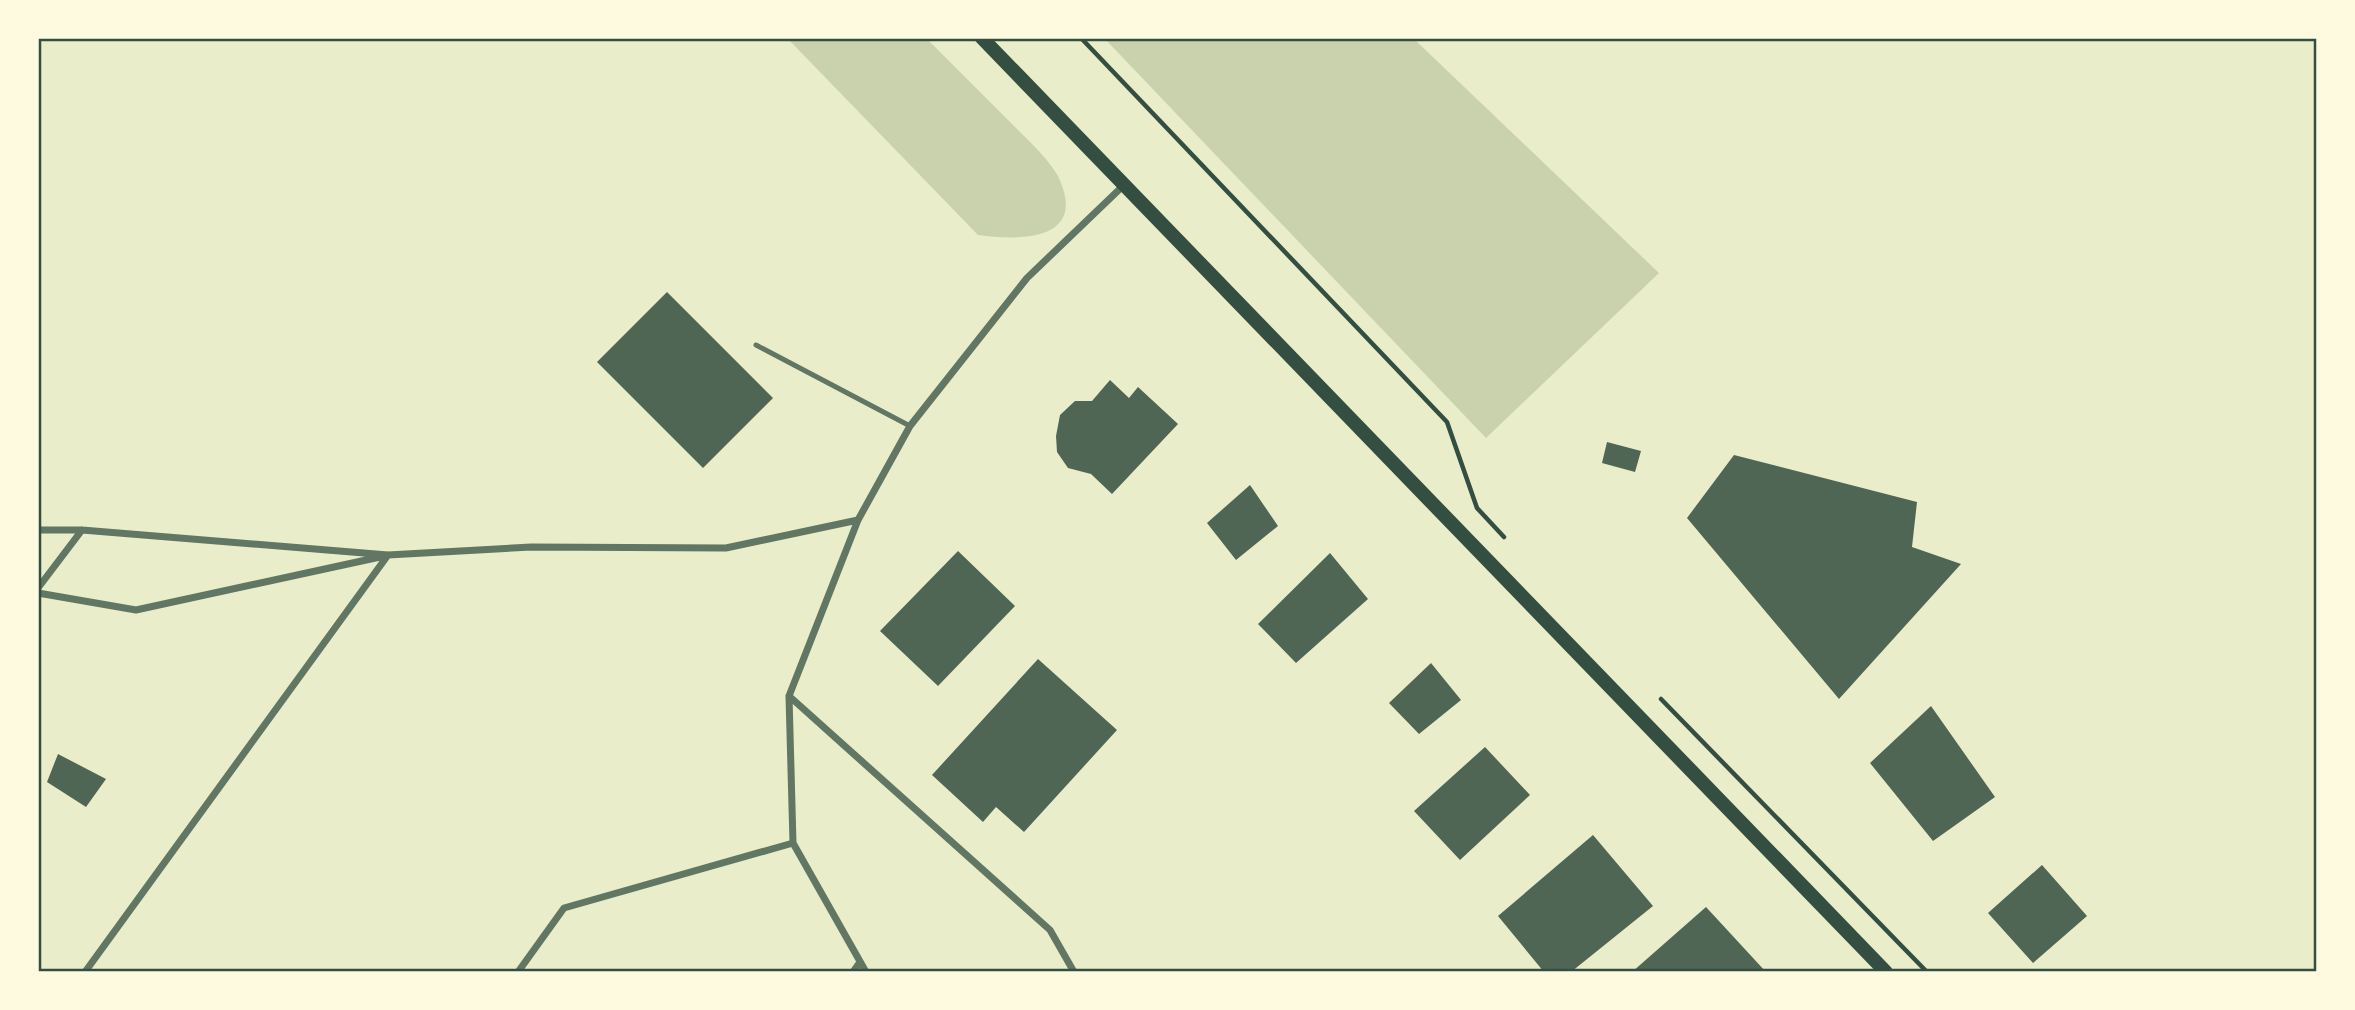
<svg xmlns="http://www.w3.org/2000/svg" width="2355" height="1010" viewBox="0 0 2355 1010" font-family="Spectral,serif">
<rect width="100%" height="100%" fill="#e9edc9"/>
<path fill="#cad2ad" d="M 788,39 L 927,39 C 955,67 983,95 1011,123 C 1025,137 1049,159 1058,176 C 1089,241 1021,241 978,235 Z
M 1105,39 L 1414,39 L 1659,273 L 1486,438 Z"/>
<path fill="#4f6655" d="M 667,292 L 773,398 L 703,468 L 597,362 Z
M 1110,380 L 1129,398 L 1138,387 L 1178,424 L 1112,494 L 1091,474 L 1068,468 L 1057,452 L 1056,436 L 1060,415 L 1075,401 L 1092,401 Z
M 1607,442 L 1641,451 L 1635,472 L 1602,463 Z
M 1734,455 L 1917,502 L 1912,547 L 1961,564 L 1839,699 L 1687,518 Z
M 1250,485 L 1278,526 L 1236,560 L 1207,523 Z
M 958,551 L 1015,606 L 938,686 L 880,631 Z
M 1330,553 L 1368,599 L 1296,663 L 1258,624 Z
M 1038,659 L 1117,730 L 1024,832 L 996,807 L 983,822 L 932,775 Z
M 1431,663 L 1461,700 L 1419,734 L 1389,703 Z
M 1931,706 L 1995,797 L 1933,841 L 1870,763 Z
M 1485,747 L 1530,795 L 1460,860 L 1414,811 Z
M 58,754 L 106,779 L 86,807 L 47,782 Z
M 1593,835 L 1653,906 L 1571,972 L 1544,972 L 1498,916 Z
M 2042,865 L 2087,916 L 2033,963 L 1988,913 Z
M 1706,907 L 1766,972 L 1632,972 Z"/>
<g fill="none" stroke-linecap="round" stroke-linejoin="round">
<path stroke="#344e41" stroke-width="4.5" d="M 1081,38 L 1447,422 L 1477,508 L 1504,537
M 1661,699 L 1927,972"/>
<path stroke="#617663" stroke-width="5" d="M 756,345 L 910,426"/>
<path stroke="#617663" stroke-width="7" d="M 858,520 L 789,696 L 793,843 L 866,972
M 38,530 L 82,530 L 388,555 L 531,547 L 726,548 L 858,520 L 910,426 L 1027,278 L 1125,184
M 38,588 L 82,530
M 38,593 L 136,610 L 380,557
M 789,696 L 1050,930 L 1074,972
M 85,972 L 388,555
M 518,972 L 564,908 L 793,843
M 853,972 L 860,962"/>
<path stroke="#344e41" stroke-width="14" d="M 982,38 L 1886,972"/>
</g>
<rect width="2355" height="1010" fill="none" stroke="#fefae0" stroke-width="80"/>
<rect x="40" y="40" width="2275" height="930" fill="none" stroke="#344e41" stroke-width="2.5"/>
</svg>
